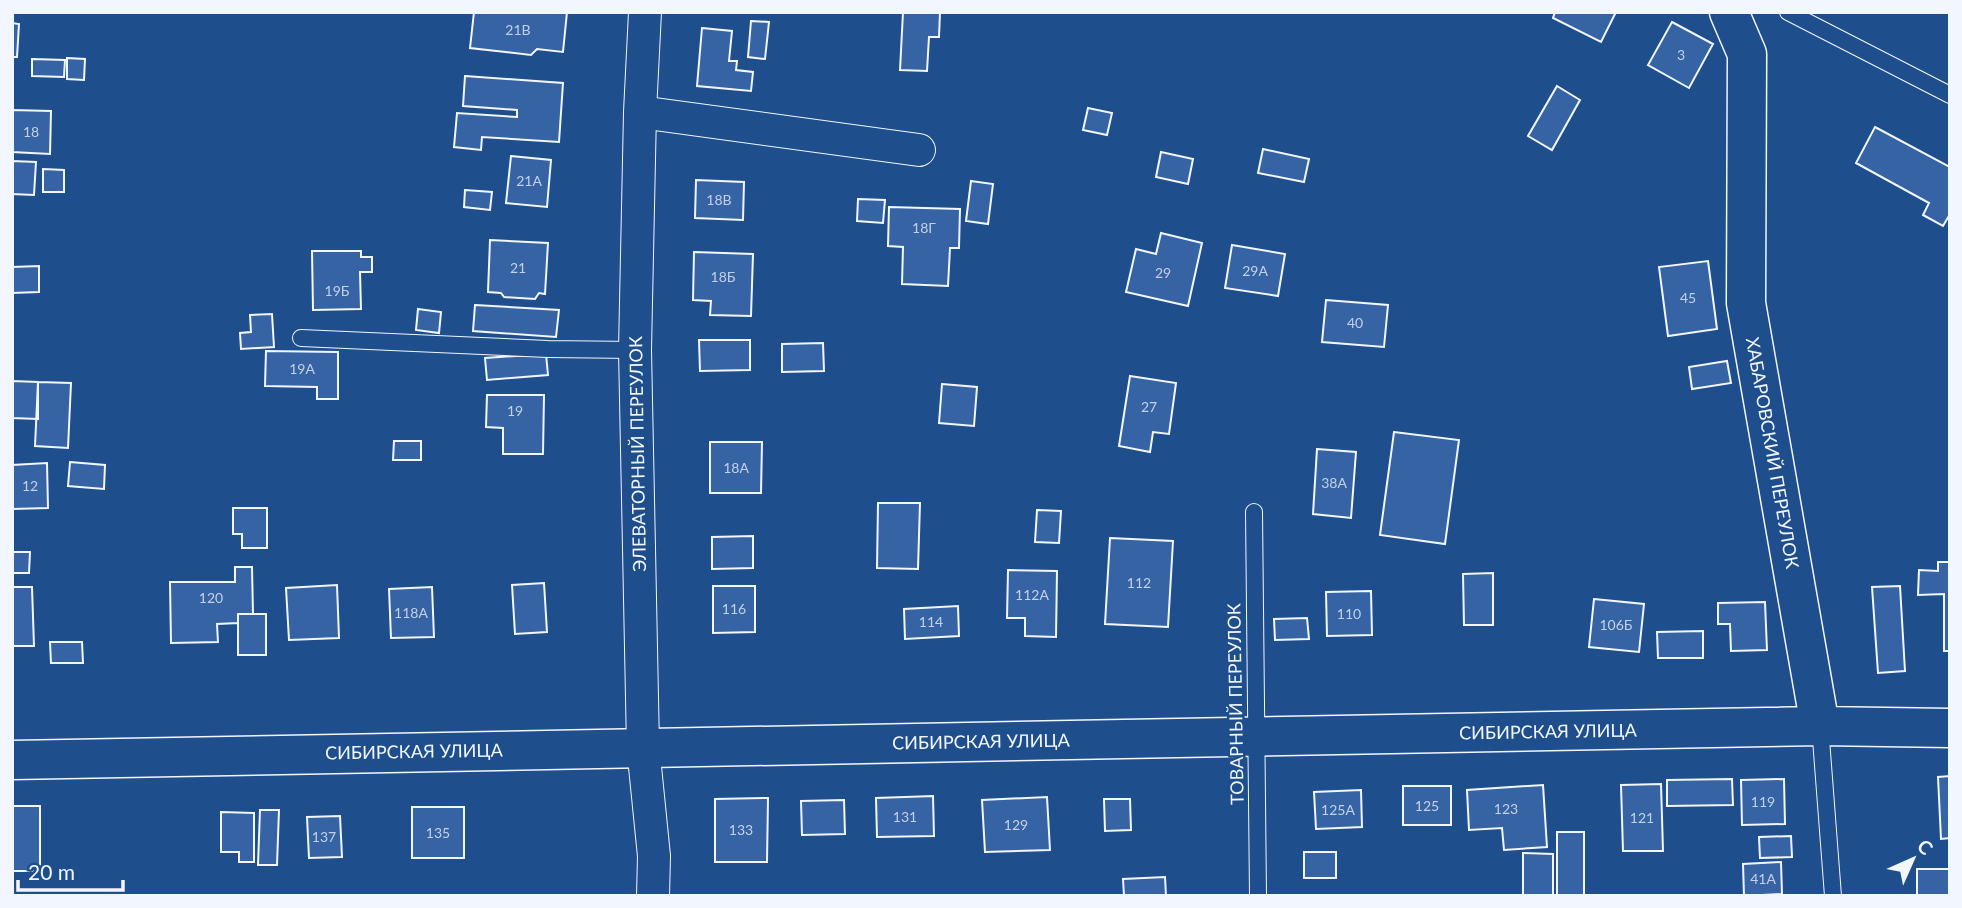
<svg xmlns="http://www.w3.org/2000/svg" width="1962" height="908" viewBox="0 0 1962 908" font-family="Lato,sans-serif">
<rect width="100%" height="100%" fill="#1f4e8c"/>
<path fill="#3563a3" stroke="#f2f6ff" stroke-width="2" d="M 474,12 L 567,12 L 563,52 L 537,49 L 531,55 L 470,48 Z
M 903,12 L 940,12 L 939,37 L 929,37 L 927,71 L 900,70 Z
M 1555,12 L 1616,12 L 1601,42 L 1553,18 Z
M 751,21 L 769,22 L 765,59 L 748,57 Z
M 1672,22 L 1713,44 L 1689,88 L 1648,65 Z
M 12,23 L 19,24 L 17,57 L 12,57 Z
M 702,28 L 732,31 L 729,61 L 737,61 L 736,70 L 753,72 L 751,91 L 697,86 Z
M 67,58 L 85,59 L 84,80 L 67,79 Z
M 32,59 L 65,60 L 64,77 L 32,76 Z
M 465,76 L 563,83 L 559,142 L 482,137 L 481,150 L 454,147 L 457,113 L 517,117 L 517,110 L 463,106 Z
M 1557,86 L 1580,100 L 1552,150 L 1528,136 Z
M 1088,108 L 1112,113 L 1107,135 L 1083,130 Z
M 12,110 L 51,111 L 50,154 L 12,152 Z
M 1875,127 L 1950,167 L 1950,214 L 1943,226 L 1923,215 L 1929,203 L 1856,163 Z
M 1263,149 L 1309,159 L 1304,182 L 1258,173 Z
M 1161,152 L 1193,159 L 1188,184 L 1156,177 Z
M 511,156 L 551,160 L 547,207 L 506,203 Z
M 12,161 L 36,162 L 34,195 L 12,194 Z
M 43,169 L 64,170 L 64,192 L 43,192 Z
M 696,180 L 744,182 L 743,220 L 695,218 Z
M 971,181 L 993,184 L 988,224 L 966,221 Z
M 465,190 L 492,192 L 490,210 L 464,207 Z
M 858,199 L 885,200 L 883,223 L 857,221 Z
M 889,207 L 960,209 L 959,248 L 950,248 L 948,286 L 902,284 L 903,247 L 888,246 Z
M 1161,233 L 1202,243 L 1188,306 L 1126,292 L 1136,249 L 1156,254 Z
M 490,240 L 548,243 L 545,294 L 539,293 L 535,299 L 504,297 L 501,293 L 488,292 Z
M 1232,245 L 1285,254 L 1278,296 L 1225,288 Z
M 312,251 L 361,251 L 361,257 L 372,257 L 372,272 L 360,272 L 361,309 L 313,310 Z
M 694,252 L 753,254 L 751,316 L 710,315 L 711,301 L 693,300 Z
M 1708,261 L 1717,329 L 1668,336 L 1659,267 Z
M 39,266 L 39,292 L 12,293 L 12,267 Z
M 1326,300 L 1388,305 L 1384,347 L 1322,342 Z
M 475,305 L 559,310 L 556,337 L 473,331 Z
M 418,309 L 441,312 L 439,333 L 416,330 Z
M 272,314 L 274,347 L 241,349 L 240,333 L 251,332 L 250,315 Z
M 699,340 L 750,340 L 750,370 L 700,371 Z
M 823,343 L 824,371 L 782,372 L 782,344 Z
M 266,351 L 338,352 L 338,399 L 317,399 L 317,387 L 265,386 Z
M 546,354 L 548,375 L 487,380 L 485,358 Z
M 1727,361 L 1731,383 L 1692,389 L 1689,367 Z
M 1130,376 L 1176,383 L 1169,434 L 1153,432 L 1150,452 L 1119,446 Z
M 12,381 L 38,382 L 38,419 L 12,418 Z
M 38,382 L 71,383 L 68,448 L 35,446 Z
M 942,384 L 977,387 L 974,426 L 939,423 Z
M 487,395 L 544,395 L 543,454 L 503,454 L 503,428 L 486,427 Z
M 1394,432 L 1459,440 L 1445,544 L 1380,535 Z
M 394,441 L 421,441 L 421,460 L 393,460 Z
M 710,442 L 762,442 L 761,493 L 710,493 Z
M 1317,449 L 1356,452 L 1351,518 L 1313,514 Z
M 70,462 L 105,465 L 104,489 L 68,486 Z
M 47,463 L 48,508 L 12,509 L 12,465 Z
M 878,503 L 920,503 L 918,569 L 877,568 Z
M 233,508 L 267,508 L 267,548 L 242,548 L 242,534 L 233,534 Z
M 1037,510 L 1061,511 L 1059,543 L 1035,542 Z
M 753,536 L 753,568 L 712,569 L 712,537 Z
M 1110,538 L 1173,541 L 1168,627 L 1105,624 Z
M 12,552 L 30,552 L 29,573 L 12,573 Z
M 1938,562 L 1950,562 L 1950,651 L 1944,651 L 1944,594 L 1918,595 L 1919,570 L 1938,571 Z
M 235,567 L 252,567 L 253,614 L 238,614 L 238,623 L 217,624 L 218,642 L 171,643 L 170,582 L 235,582 Z
M 1008,570 L 1057,571 L 1056,637 L 1025,636 L 1025,618 L 1007,618 Z
M 1493,573 L 1493,625 L 1464,625 L 1463,574 Z
M 544,583 L 547,632 L 515,634 L 512,585 Z
M 337,585 L 339,638 L 289,640 L 286,588 Z
M 713,586 L 755,586 L 755,632 L 713,633 Z
M 1900,586 L 1905,671 L 1878,673 L 1872,587 Z
M 12,587 L 32,587 L 34,646 L 12,646 Z
M 432,587 L 434,637 L 391,638 L 389,589 Z
M 1371,591 L 1372,635 L 1327,636 L 1326,592 Z
M 1594,599 L 1644,604 L 1639,652 L 1589,647 Z
M 1765,602 L 1767,650 L 1731,651 L 1730,624 L 1718,624 L 1718,603 Z
M 958,606 L 959,636 L 905,639 L 904,609 Z
M 238,614 L 266,614 L 266,655 L 238,655 Z
M 1307,618 L 1309,639 L 1275,640 L 1274,619 Z
M 1703,631 L 1703,658 L 1658,658 L 1657,632 Z
M 50,642 L 82,642 L 83,663 L 51,663 Z
M 1950,776 L 1950,838 L 1941,839 L 1938,777 Z
M 1732,779 L 1733,805 L 1667,806 L 1667,780 Z
M 1784,779 L 1785,824 L 1742,825 L 1741,780 Z
M 1661,784 L 1663,851 L 1623,851 L 1621,785 Z
M 1543,785 L 1547,847 L 1504,850 L 1502,828 L 1469,830 L 1467,790 Z
M 1403,786 L 1451,786 L 1451,825 L 1403,825 Z
M 1361,790 L 1362,827 L 1316,829 L 1314,792 Z
M 933,796 L 934,836 L 877,837 L 876,798 Z
M 1047,797 L 1050,850 L 985,852 L 982,800 Z
M 768,798 L 767,862 L 715,862 L 715,799 Z
M 1104,799 L 1130,799 L 1131,830 L 1105,831 Z
M 844,800 L 845,834 L 802,835 L 801,801 Z
M 12,806 L 40,806 L 40,871 L 12,871 Z
M 412,807 L 464,807 L 464,858 L 412,858 Z
M 260,810 L 279,810 L 277,865 L 258,865 Z
M 221,812 L 254,813 L 254,862 L 239,862 L 239,852 L 221,852 Z
M 340,816 L 342,857 L 309,858 L 307,817 Z
M 1557,832 L 1584,832 L 1584,896 L 1557,896 Z
M 1791,836 L 1792,857 L 1760,858 L 1759,837 Z
M 1304,852 L 1336,852 L 1336,878 L 1304,878 Z
M 1523,853 L 1553,854 L 1553,896 L 1523,896 Z
M 1781,862 L 1782,894 L 1744,896 L 1743,864 Z
M 1917,869 L 1950,869 L 1950,896 L 1917,896 Z
M 1165,877 L 1166,896 L 1124,896 L 1123,879 Z"/>
<g fill="none" stroke-linecap="round" stroke-linejoin="round">
<defs>
<path id="lane" d="M 1788,12 L 1950,95
M 301,338 L 548,349 L 635,350
M 1254,512 L 1258,896
M 1820,726 L 1833,896"/>
<path id="street" d="M 645,12 L 640,112 L 635,350 L 643,747 L 654,856 L 653,896
M 640,112 L 919,150"/>
<path id="secondary" d="M 1729,12 L 1747,54 L 1746,303 L 1820,726
M 12,760 L 1820,726 L 1950,728"/>
</defs>
<use href="#lane" stroke="#f2f6ff" stroke-width="18"/>
<use href="#street" stroke="#f2f6ff" stroke-width="34"/>
<use href="#secondary" stroke="#f2f6ff" stroke-width="41"/>
<use href="#lane" stroke="#1f4e8c" stroke-width="16"/>
<use href="#street" stroke="#1f4e8c" stroke-width="32"/>
<use href="#secondary" stroke="#1f4e8c" stroke-width="38"/>
</g>
<g text-anchor="middle" stroke-width="5" stroke-linejoin="round" paint-order="stroke">
<g font-size="14" fill="#c3d1e8">
<text x="518" y="35">21В</text>
<text x="1681" y="60">3</text>
<text x="31" y="137">18</text>
<text x="529" y="186">21А</text>
<text x="719" y="205">18В</text>
<text x="924" y="233">18Г</text>
<text x="518" y="273">21</text>
<text x="1255" y="276">29А</text>
<text x="1163" y="278">29</text>
<text x="723" y="282">18Б</text>
<text x="337" y="296">19Б</text>
<text x="1688" y="303">45</text>
<text x="1355" y="328">40</text>
<text x="302" y="374">19А</text>
<text x="1149" y="412">27</text>
<text x="515" y="416">19</text>
<text x="736" y="473">18А</text>
<text x="1334" y="488">38А</text>
<text x="30" y="491">12</text>
<text x="1139" y="588">112</text>
<text x="1032" y="600">112А</text>
<text x="211" y="603">120</text>
<text x="734" y="614">116</text>
<text x="411" y="618">118А</text>
<text x="1349" y="619">110</text>
<text x="931" y="627">114</text>
<text x="1616" y="630">106Б</text>
<text x="1763" y="807">119</text>
<text x="1427" y="811">125</text>
<text x="1506" y="814">123</text>
<text x="1338" y="815">125А</text>
<text x="905" y="822">131</text>
<text x="1642" y="823">121</text>
<text x="1016" y="830">129</text>
<text x="741" y="835">133</text>
<text x="438" y="838">135</text>
<text x="324" y="842">137</text>
<text x="1763" y="884">41А</text>
</g>
<g font-size="18" fill="#f2f6ff" stroke="#1f4e8c">
<text transform="translate(1772 453) rotate(80)" y="6">ХАБАРОВСКИЙ ПЕРЕУЛОК</text>
<text transform="translate(638 454) rotate(-91)" y="6">ЭЛЕВАТОРНЫЙ ПЕРЕУЛОК</text>
<text transform="translate(1236 704) rotate(-91)" y="6">ТОВАРНЫЙ ПЕРЕУЛОК</text>
<text transform="translate(1548 732) rotate(-1)" y="6">СИБИРСКАЯ УЛИЦА</text>
<text transform="translate(981 742) rotate(-1)" y="6">СИБИРСКАЯ УЛИЦА</text>
<text transform="translate(414 752) rotate(-1)" y="6">СИБИРСКАЯ УЛИЦА</text>
</g>
</g>
<rect width="1962" height="908" fill="none" stroke="#f2f6ff" stroke-width="28"/>
<g transform="translate(1913 859) rotate(45)" stroke="#1f4e8c" stroke-width="5" paint-order="stroke">
<path d="M0-5L12 26L0 18L-12 26Z" fill="#f2f6ff"/>
<text y="-10" font-size="19" font-weight="bold" text-anchor="middle" fill="#f2f6ff">С</text>
</g>
<path d="M18 880v10h105v-10" fill="none" stroke="#f2f6ff" stroke-width="3.5"/>
<text x="28" y="880" font-size="21" fill="#f2f6ff" stroke="#1f4e8c" stroke-width="5" paint-order="stroke">20 m</text>
</svg>
